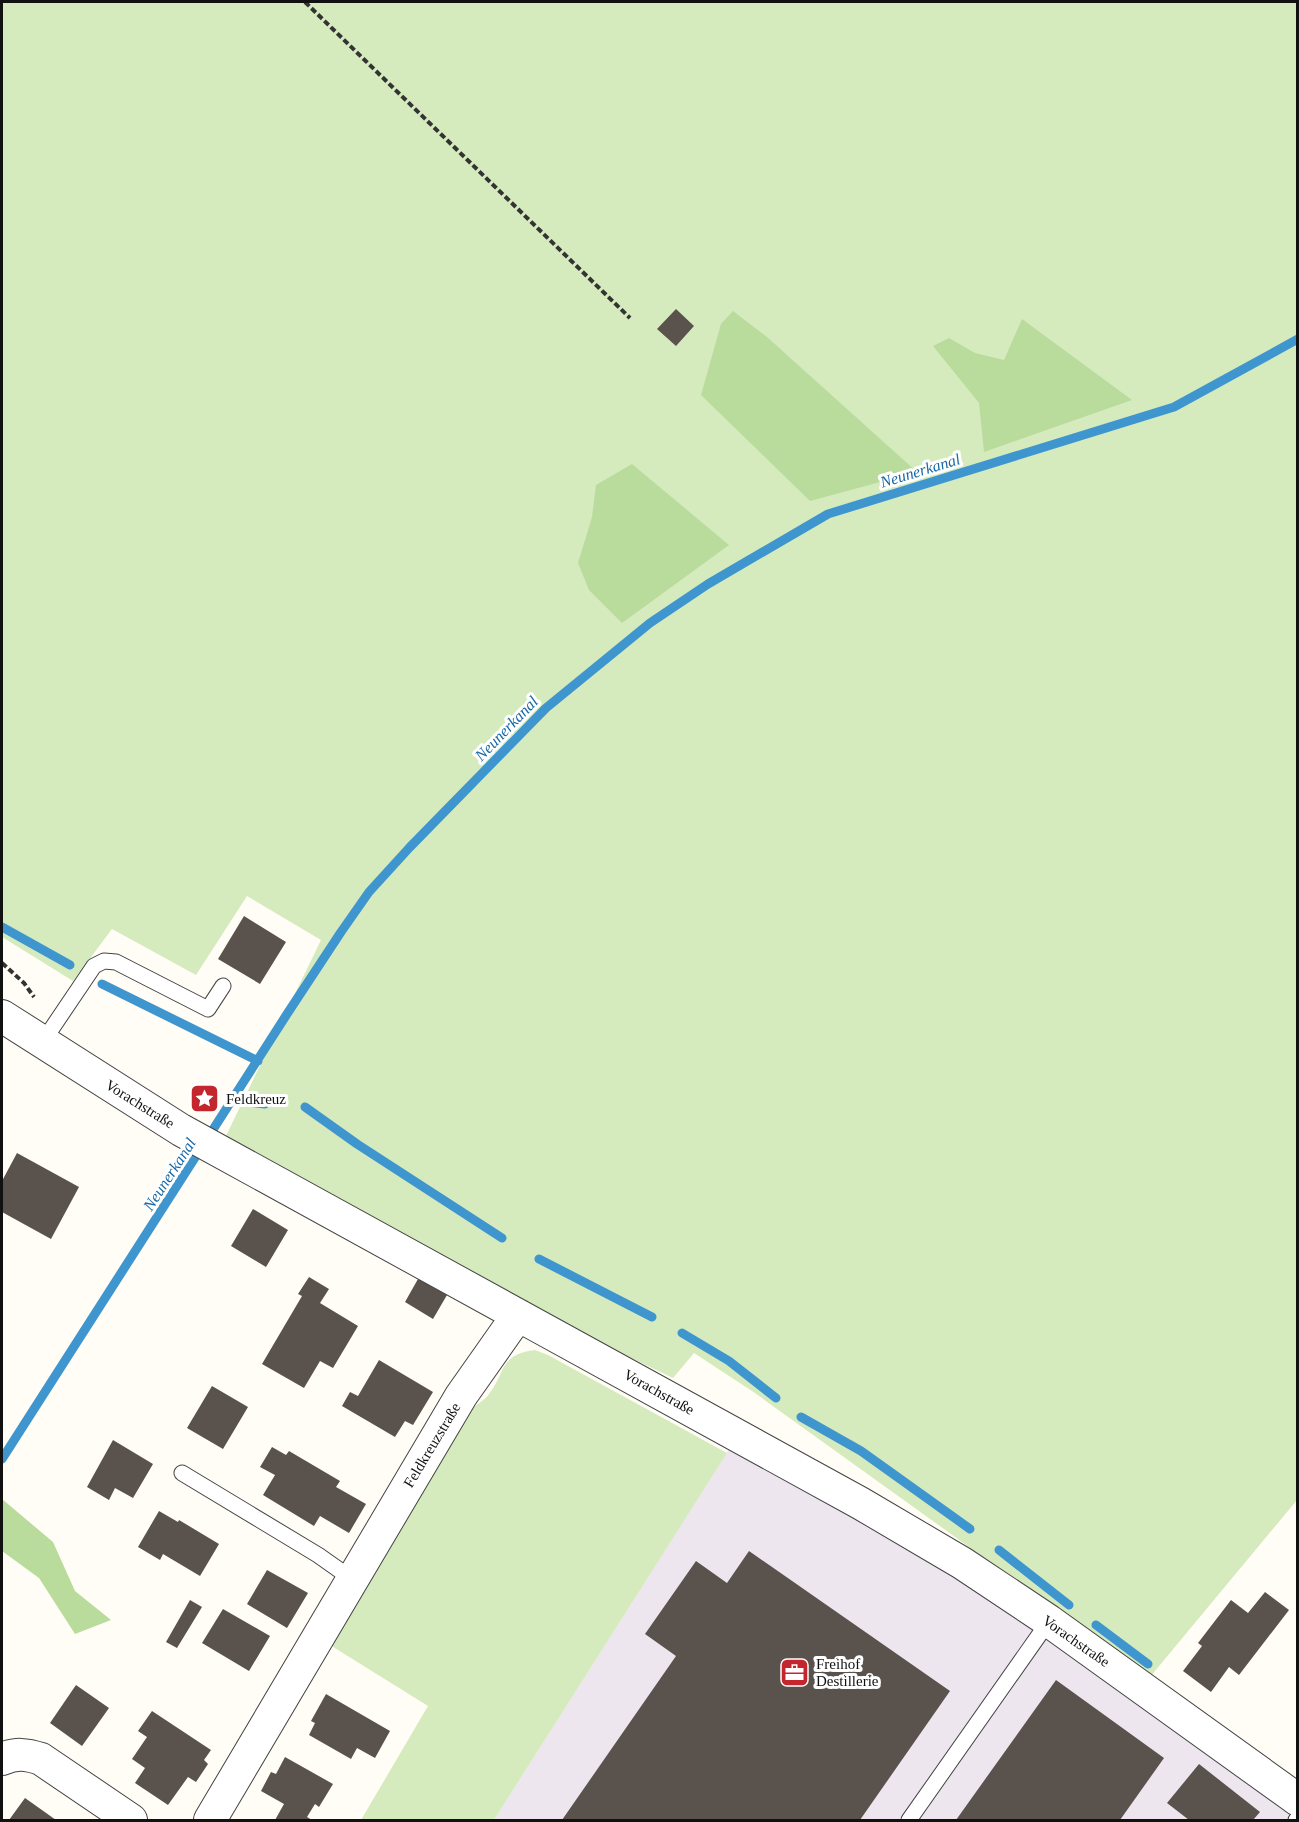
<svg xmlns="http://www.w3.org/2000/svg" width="1299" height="1822" viewBox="0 0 1299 1822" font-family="'Times New Roman',serif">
<rect width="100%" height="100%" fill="#fffdf5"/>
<path fill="#eee6ef" d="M 738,1435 L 1298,1800 L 1297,1820 L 494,1820 Z"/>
<path fill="#d5ebbd" d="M 2,2 L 1297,2 L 1297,1500 L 1150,1677 L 752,1391 L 694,1353 L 673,1378 L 537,1313 L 223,1142 L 321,940 L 247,896 L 196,975 L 112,929 L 73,981 L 2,937 Z
M 535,1350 L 548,1355 L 727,1453 L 494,1820 L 361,1820 L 428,1706 L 330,1645 L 471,1409 C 477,1404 485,1400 489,1394 C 507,1370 499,1355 535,1350 Z"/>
<path fill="#b9dc9c" d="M 733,311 L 767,337 L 917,472 L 810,501 L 701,395 L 721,324 Z
M 1022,319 L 1132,400 L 984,452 L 979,403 L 933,346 L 949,338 L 975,353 L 1004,360 Z
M 632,464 L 729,545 L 622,623 L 589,590 L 578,563 L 592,517 L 596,485 Z
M 2,1499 L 53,1542 L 75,1591 L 111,1620 L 75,1634 L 39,1578 L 2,1551 Z"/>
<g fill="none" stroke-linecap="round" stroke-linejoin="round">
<path stroke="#3f96cf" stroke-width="9" d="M 2,927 L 70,965
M 102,984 L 258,1061
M 233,1100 L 265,1104
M 305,1107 L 357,1144 L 502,1238
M 539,1259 L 652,1317
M 682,1333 L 729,1361 L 776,1398
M 801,1417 L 861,1451 L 970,1529
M 2,1459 L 287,1014 L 341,932 L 369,892 L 410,847 L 546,708 L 650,623 L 708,584 L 828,514 L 1174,407 L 1298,339
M 999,1550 L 1069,1605
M 1096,1625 L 1148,1664"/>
</g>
<path fill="#5a524d" d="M 676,309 L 694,326 L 676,346 L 657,329 Z
M 244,916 L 286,942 L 260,984 L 218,959 Z
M 17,1153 L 79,1187 L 51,1239 L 2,1212 L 2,1181 Z
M 253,1209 L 288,1230 L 266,1267 L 231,1246 Z
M 309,1277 L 329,1289 L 320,1303 L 358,1326 L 333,1368 L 320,1361 L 304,1388 L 262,1364 L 302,1296 L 298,1294 Z
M 418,1279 L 447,1295 L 433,1319 L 405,1302 Z
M 379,1360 L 433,1392 L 413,1425 L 405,1421 L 395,1437 L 342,1406 L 350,1392 L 358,1396 Z
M 212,1386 L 248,1407 L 223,1449 L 187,1428 Z
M 113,1440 L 153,1464 L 133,1498 L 115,1488 L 109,1500 L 87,1487 Z
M 272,1447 L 286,1455 L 289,1451 L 340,1481 L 336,1487 L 366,1504 L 349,1533 L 320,1516 L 314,1526 L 263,1495 L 275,1475 L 260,1467 Z
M 159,1511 L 178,1522 L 179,1520 L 219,1544 L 200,1576 L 163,1554 L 160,1560 L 138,1547 Z
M 749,1551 L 950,1691 L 860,1820 L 562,1820 L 676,1656 L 645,1634 L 696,1561 L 727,1583 Z
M 267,1570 L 308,1593 L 287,1628 L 247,1604 Z
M 1265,1592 L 1289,1610 L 1239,1675 L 1229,1667 L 1211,1692 L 1183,1671 L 1202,1646 L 1198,1643 L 1231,1600 L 1248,1613 Z
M 190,1600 L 202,1607 L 177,1648 L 166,1642 Z
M 223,1609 L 270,1636 L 249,1671 L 202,1643 Z
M 1056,1680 L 1164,1758 L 1120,1820 L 956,1820 Z
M 76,1685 L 109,1708 L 82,1746 L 50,1723 Z
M 326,1694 L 390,1731 L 375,1758 L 357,1748 L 351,1759 L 309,1735 L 315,1723 L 311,1721 Z
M 152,1711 L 211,1750 L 204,1760 L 208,1764 L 196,1782 L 188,1777 L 168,1805 L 135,1783 L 145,1768 L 132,1759 L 147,1737 L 138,1731 Z
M 285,1757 L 333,1784 L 319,1807 L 315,1804 L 307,1817 L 312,1820 L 275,1820 L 284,1804 L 261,1791 L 271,1772 L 276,1774 Z
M 1199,1764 L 1260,1812 L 1253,1820 L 1189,1820 L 1167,1803 Z
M 25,1798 L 56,1820 L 9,1820 Z"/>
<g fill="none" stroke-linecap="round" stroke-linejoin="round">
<defs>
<path id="service" d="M 42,1043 L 94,966 L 104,961 L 116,962 L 208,1009 L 223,986
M 182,1473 L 318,1555 L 352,1579
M 909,1820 L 1049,1621
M 1296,1820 L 1298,1818"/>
<path id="minor" d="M 2,1016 L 181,1130 L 860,1503 L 962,1563 L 1049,1621 L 1298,1800
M 2,1759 C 16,1753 26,1754 41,1759 L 131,1820
M 210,1820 L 461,1396 L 518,1315"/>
</defs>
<use href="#service" stroke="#444" stroke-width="17"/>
<use href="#minor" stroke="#444" stroke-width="34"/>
<path stroke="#333" stroke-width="4" stroke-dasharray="6 3" stroke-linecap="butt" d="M 305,2 L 630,318
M 2,963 L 24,983 L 34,997"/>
<use href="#service" stroke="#fff" stroke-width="15"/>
<use href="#minor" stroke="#fff" stroke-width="32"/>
</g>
<defs>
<symbol id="sight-square" viewBox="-11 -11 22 22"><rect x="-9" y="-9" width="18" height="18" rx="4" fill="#c4262e" stroke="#fff"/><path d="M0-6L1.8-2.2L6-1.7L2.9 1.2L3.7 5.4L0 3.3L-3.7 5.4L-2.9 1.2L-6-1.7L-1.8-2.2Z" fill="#fff"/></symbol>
<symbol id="office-square" viewBox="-11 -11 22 22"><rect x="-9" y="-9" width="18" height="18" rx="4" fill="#c4262e" stroke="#fff"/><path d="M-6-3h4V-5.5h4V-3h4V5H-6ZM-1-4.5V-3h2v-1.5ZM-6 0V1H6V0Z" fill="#fff"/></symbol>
</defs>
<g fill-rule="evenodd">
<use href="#sight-square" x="188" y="1082" width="33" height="33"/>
<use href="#office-square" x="778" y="1656" width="33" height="33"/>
</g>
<g text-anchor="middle" stroke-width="6" stroke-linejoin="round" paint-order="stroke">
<g font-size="15" fill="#111" stroke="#fff" text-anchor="start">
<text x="226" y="1104">Feldkreuz</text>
<text x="816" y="1669">Freihof<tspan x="816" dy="17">Destillerie</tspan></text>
</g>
<g font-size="15" fill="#111" stroke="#fff">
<text transform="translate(140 1104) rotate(32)" y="5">Vorachstraße</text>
<text transform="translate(659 1392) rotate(29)" y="5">Vorachstraße</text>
<text transform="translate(432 1445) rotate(-59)" y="5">Feldkreuzstraße</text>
<text transform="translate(1076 1641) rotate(35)" y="5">Vorachstraße</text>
</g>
<g font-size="16" font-style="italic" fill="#1768a6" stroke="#fff">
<text transform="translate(920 470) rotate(-17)" y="6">Neunerkanal</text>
<text transform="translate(506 728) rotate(-46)" y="6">Neunerkanal</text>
<text transform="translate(169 1174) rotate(-57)" y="6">Neunerkanal</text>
</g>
</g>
<rect width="1299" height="1822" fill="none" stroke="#111111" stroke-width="6"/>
</svg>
